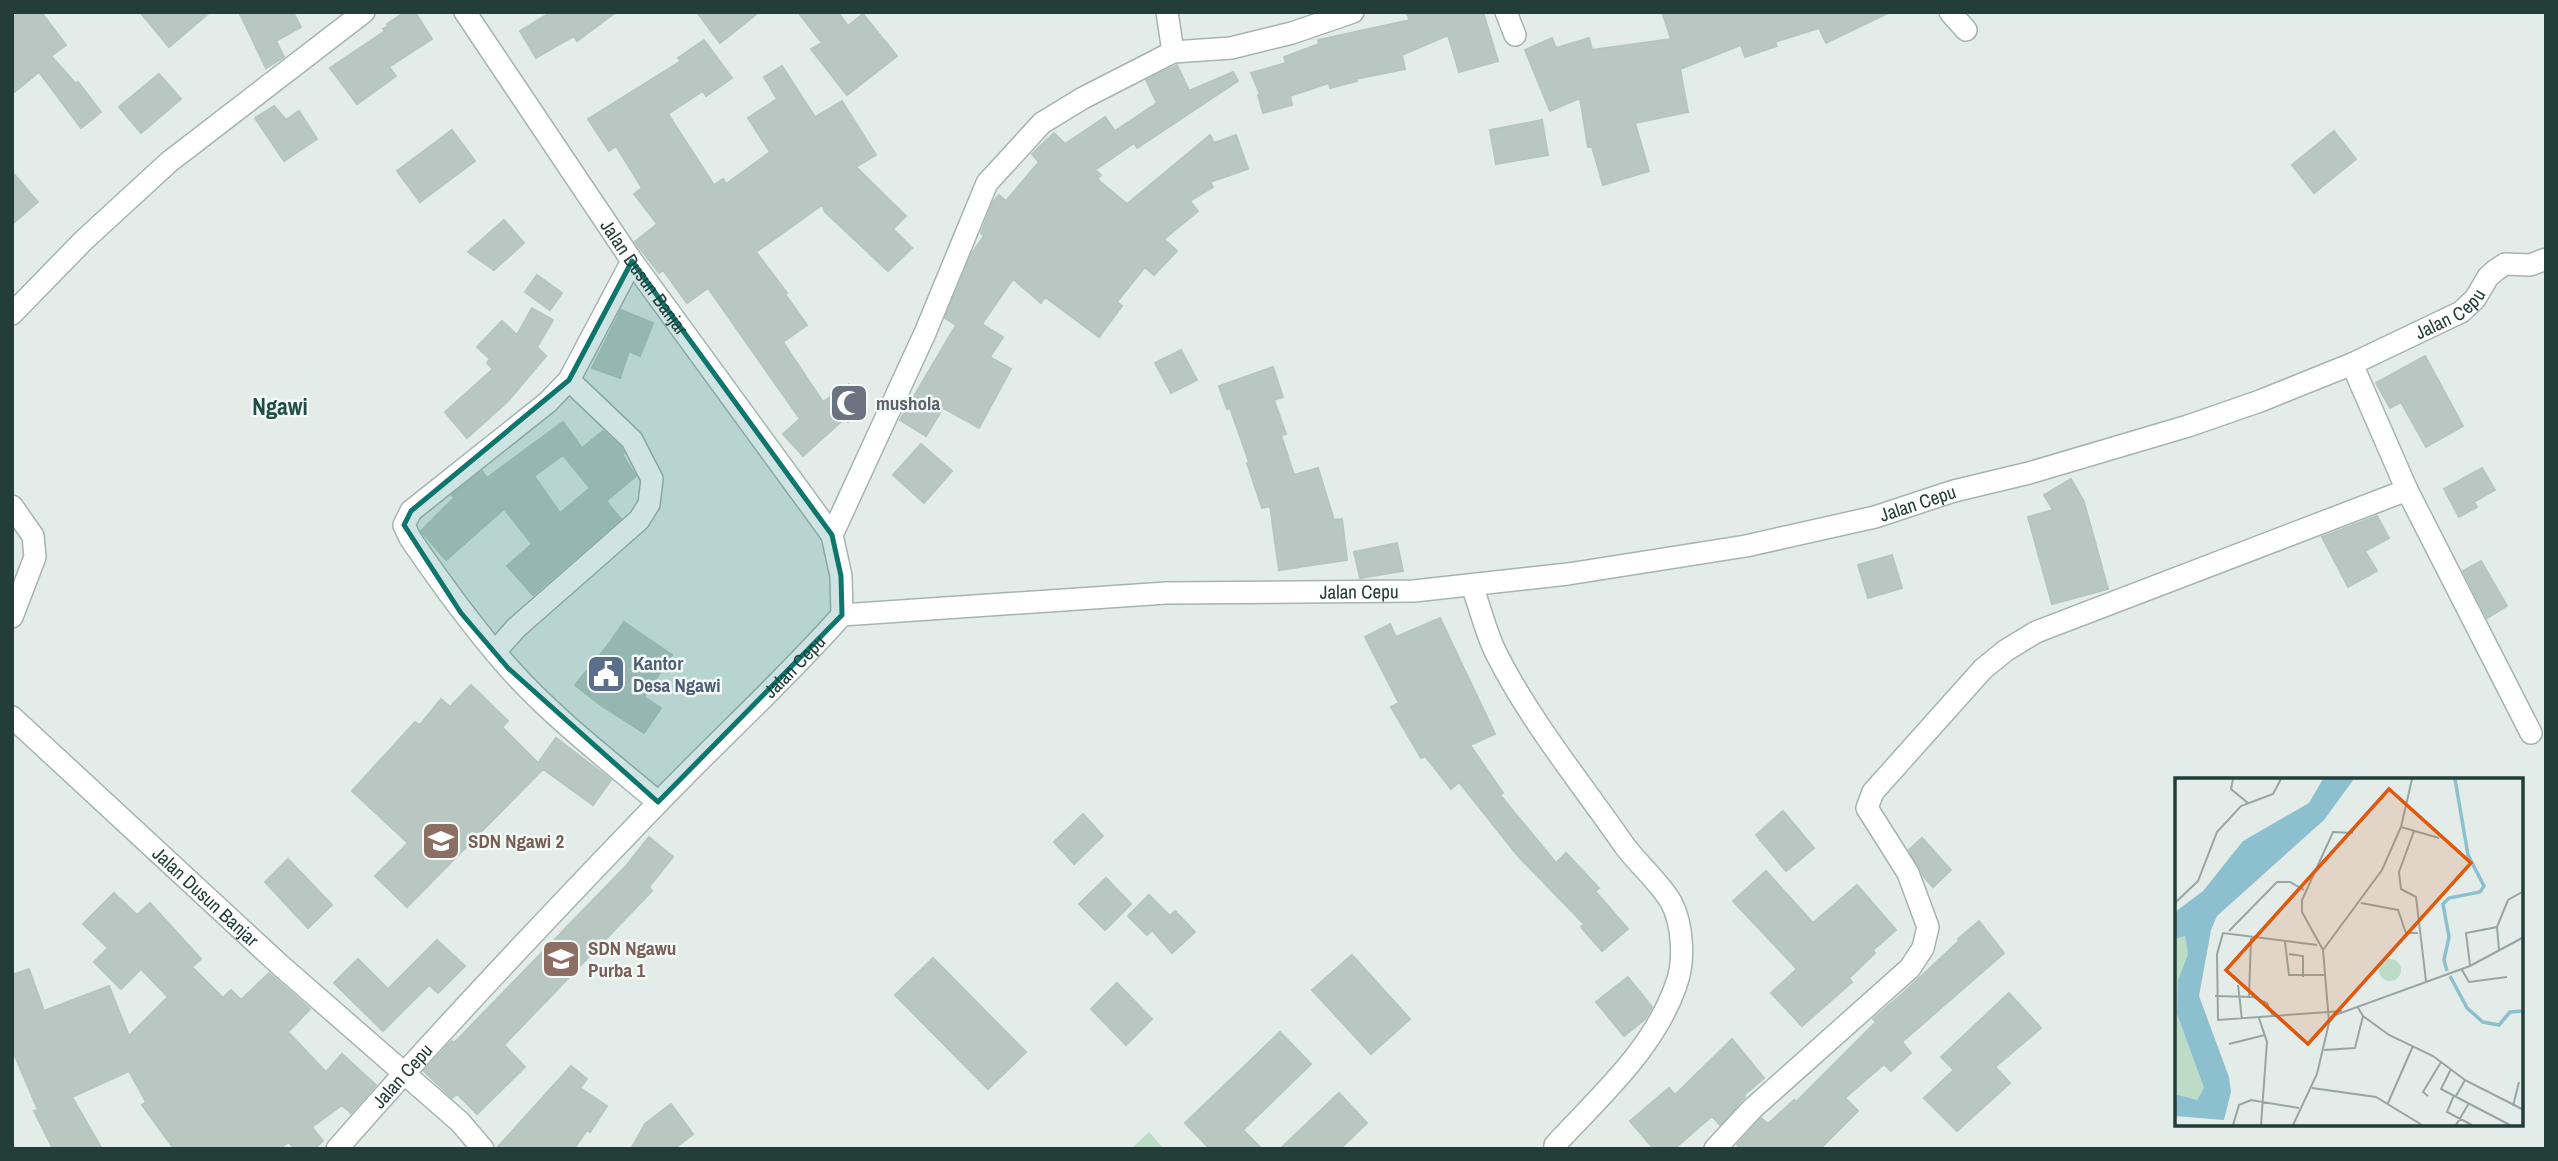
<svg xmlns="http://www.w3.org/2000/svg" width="2558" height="1161" viewBox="0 0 2558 1161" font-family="'Archivo Narrow',sans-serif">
<rect width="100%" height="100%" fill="#e3ece9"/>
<path fill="#bcdcc7" d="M 1149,1132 L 1164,1149 L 1131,1149 Z"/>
<path fill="#b8c7c2" stroke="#b5c6c0" stroke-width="2" fill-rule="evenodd" d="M 12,12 L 41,12 L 66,45 L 51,56 L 76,84 L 78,82 L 101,112 L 81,128 L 39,72 L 12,94 Z
M 140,12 L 210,12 L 169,47 Z
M 239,12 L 293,12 L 301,27 L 276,41 L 284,57 L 266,68 Z
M 405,12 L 415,12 L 432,39 L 389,67 L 396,76 L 357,104 L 330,68 L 385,31 L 383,29 L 388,26 L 387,24 Z
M 551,12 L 616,12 L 577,41 L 574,36 L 536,58 L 520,31 Z
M 697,12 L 759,12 L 720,43 Z
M 798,12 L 838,12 L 848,26 L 863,14 L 897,56 L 847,95 L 811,49 L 822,43 Z
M 1406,12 L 1483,12 L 1498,61 L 1459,72 L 1448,35 L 1402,55 L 1405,69 L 1356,79 L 1357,81 L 1330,88 L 1329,83 L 1290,96 L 1292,105 L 1263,113 L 1258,95 L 1260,94 L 1251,73 L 1286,63 L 1284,57 L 1319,44 L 1318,40 L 1410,20 Z
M 1662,12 L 1890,12 L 1826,43 L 1819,28 L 1775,42 L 1777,46 L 1745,57 L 1741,45 L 1680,69 L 1688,112 L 1635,123 L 1649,171 L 1603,185 L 1592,147 L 1588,147 L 1580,98 L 1550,111 L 1525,50 L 1552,38 L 1556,48 L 1589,38 L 1592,50 L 1671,39 Z
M 704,40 L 732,78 L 706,96 L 703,91 L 668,114 L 714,185 L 723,179 L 726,184 L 770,152 L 748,118 L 777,99 L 764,77 L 782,66 L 815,117 L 842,101 L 876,155 L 856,167 L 906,216 L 893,229 L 912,248 L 888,271 L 825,212 L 822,205 L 756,252 L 787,293 L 785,294 L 807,325 L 783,342 L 823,402 L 849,384 L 867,409 L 848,422 L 845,418 L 803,456 L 783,434 L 800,419 L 708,288 L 687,303 L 663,270 L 659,273 L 635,242 L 657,224 L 634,194 L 642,188 L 616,146 L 609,151 L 588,119 L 681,61 L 678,58 Z
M 1177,65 L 1189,91 L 1233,72 L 1238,81 L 1137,148 L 1134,143 L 1095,170 L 1101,175 L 1097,179 L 1127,204 L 1210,135 L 1214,143 L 1236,135 L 1248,169 L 1210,182 L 1213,187 L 1190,201 L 1198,211 L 1164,239 L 1177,251 L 1154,275 L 1145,267 L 1117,302 L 1122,306 L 1099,337 L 1045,297 L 1041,303 L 1013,279 L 982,324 L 1003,337 L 990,357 L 1011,369 L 979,428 L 943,408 L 926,436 L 900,420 L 956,325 L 945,318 L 972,253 L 984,236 L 981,233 L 993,202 L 999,195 L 1006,201 L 1039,162 L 1032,154 L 1054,133 L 1065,144 L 1105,117 L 1115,131 L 1157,103 L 1146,80 Z
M 159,74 L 181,99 L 141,133 L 119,107 Z
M 274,106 L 286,120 L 299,111 L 317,139 L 284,161 L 255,118 Z
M 1542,120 L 1548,155 L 1496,164 L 1490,130 Z
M 452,130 L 475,161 L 420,202 L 397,171 Z
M 2334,131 L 2356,159 L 2314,193 L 2292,165 Z
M 12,172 L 38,202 L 12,224 Z
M 504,220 L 524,243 L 494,270 L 468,252 Z
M 537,275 L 562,293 L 550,310 L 525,292 Z
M 532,308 L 553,320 L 537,347 L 546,356 L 508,401 L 467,438 L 445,412 L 493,369 L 487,363 L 490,359 L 477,347 L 502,321 L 517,335 Z
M 621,310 L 653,323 L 640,356 L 629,351 L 620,378 L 592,368 Z
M 1181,350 L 1197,380 L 1171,393 L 1155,363 Z
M 2425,356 L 2463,426 L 2426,447 L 2401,402 L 2390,408 L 2376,383 Z
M 1273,367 L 1283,397 L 1274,400 L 1286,434 L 1281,435 L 1294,475 L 1318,468 L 1334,520 L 1342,519 L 1347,560 L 1279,570 L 1270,506 L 1262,508 L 1247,463 L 1249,462 L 1230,408 L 1227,409 L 1219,386 Z
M 563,422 L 582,448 L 603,431 L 621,448 L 624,453 L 622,454 L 636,476 L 606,501 L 621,519 L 533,595 L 507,566 L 532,544 L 504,509 L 446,560 L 421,531 L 454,498 L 452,495 L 482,471 L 487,478 ZM 563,455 L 590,488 L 560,513 L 534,476 Z
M 921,444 L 952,471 L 924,503 L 893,475 Z
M 2482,468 L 2495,490 L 2474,502 L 2477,507 L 2459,517 L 2444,489 Z
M 2071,479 L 2084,502 L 2108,589 L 2052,604 L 2028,517 L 2053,510 L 2044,495 Z
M 2377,516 L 2389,538 L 2365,551 L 2377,571 L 2348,587 L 2322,537 Z
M 1397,543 L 1403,571 L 1360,578 L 1354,552 Z
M 1892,555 L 1902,588 L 1868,598 L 1858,565 Z
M 2481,561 L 2507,606 L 2487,618 L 2463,571 Z
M 1440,618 L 1495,734 L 1470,745 L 1503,793 L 1500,795 L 1556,863 L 1566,853 L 1599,888 L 1595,891 L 1628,929 L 1602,951 L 1581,927 L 1584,924 L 1518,856 L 1459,782 L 1451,789 L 1425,756 L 1421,758 L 1391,707 L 1399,703 L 1365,637 L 1390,624 L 1396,637 Z
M 624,622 L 672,655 L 644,697 L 661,708 L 644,733 L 602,706 L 575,685 L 608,645 Z
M 471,685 L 508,721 L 502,727 L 538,763 L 556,738 L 611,780 L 593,805 L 543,769 L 407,907 L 375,876 L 408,843 L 352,791 L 415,722 L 420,725 L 441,699 L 450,707 Z
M 1783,811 L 1814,848 L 1786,871 L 1756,835 Z
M 1083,814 L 1103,836 L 1074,864 L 1054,842 Z
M 649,837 L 673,857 L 649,887 L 652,891 L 504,1045 L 525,1067 L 477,1114 L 457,1094 L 452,1098 L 424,1071 L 450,1043 L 452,1041 L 454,1043 L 626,866 Z
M 1922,838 L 1951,870 L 1933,887 L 1923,876 L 1909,850 Z
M 288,859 L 332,905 L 308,928 L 265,882 Z
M 1766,871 L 1813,923 L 1857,885 L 1896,930 L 1873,950 L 1875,953 L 1849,978 L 1852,982 L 1802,1026 L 1771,993 L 1797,969 L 1733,901 Z
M 1106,878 L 1131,904 L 1105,930 L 1079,904 Z
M 114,893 L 137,915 L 150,903 L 201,959 L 192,967 L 223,998 L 231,990 L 241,1000 L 269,973 L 310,1009 L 288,1032 L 326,1072 L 342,1054 L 376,1085 L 351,1113 L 342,1105 L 312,1127 L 323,1141 L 314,1149 L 294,1149 L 289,1142 L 279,1149 L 174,1149 L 142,1105 L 146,1102 L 129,1071 L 72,1097 L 102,1149 L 53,1149 L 34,1111 L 38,1110 L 12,1049 L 12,975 L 29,969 L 44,1011 L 109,986 L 129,1036 L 168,997 L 141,969 L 121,989 L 94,962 L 108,948 L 83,924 Z
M 1149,895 L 1170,916 L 1175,911 L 1195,932 L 1172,953 L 1152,930 L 1147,935 L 1128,916 Z
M 1979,921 L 2004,953 L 1902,1042 L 1911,1053 L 1891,1071 L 1884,1064 L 1845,1098 L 1858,1111 L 1820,1149 L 1741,1149 L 1737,1145 L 1761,1118 L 1768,1124 L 1794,1100 L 1796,1102 L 1876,1022 L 1873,1019 L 1901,995 L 1959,941 L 1958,939 Z
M 437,940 L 465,966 L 438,993 L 429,985 L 383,1031 L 334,983 L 358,959 L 388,989 Z
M 1352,955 L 1410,1019 L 1371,1054 L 1312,990 Z
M 933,958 L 1026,1052 L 988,1089 L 895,995 Z
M 1628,977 L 1652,1007 L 1645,1019 L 1624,1036 L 1596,1002 Z
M 1117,983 L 1152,1019 L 1126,1045 L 1091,1009 Z
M 2009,993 L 2041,1028 L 1995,1067 L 2010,1083 L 1957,1131 L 1924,1098 L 1954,1070 L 1941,1057 Z
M 1280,1032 L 1311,1064 L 1243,1130 L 1262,1149 L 1210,1149 L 1185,1123 Z
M 1732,1039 L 1764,1078 L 1744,1095 L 1745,1097 L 1720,1125 L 1712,1116 L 1674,1149 L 1654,1149 L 1630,1121 L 1669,1088 L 1675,1095 Z
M 571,1066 L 587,1079 L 580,1088 L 607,1106 L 590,1132 L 587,1130 L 574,1149 L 496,1149 Z
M 1339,1093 L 1367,1123 L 1340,1149 L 1280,1149 Z
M 671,1104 L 693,1134 L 674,1149 L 631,1149 L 645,1124 Z"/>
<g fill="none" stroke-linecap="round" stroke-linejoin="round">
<defs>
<g id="minor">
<path id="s1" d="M 465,12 L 632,261 L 832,535"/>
<path d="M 1167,12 L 1173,52"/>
<path d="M 1506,12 L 1515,35"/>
<path d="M 1950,12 L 1966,30"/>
<path d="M 632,261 L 569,380 L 548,402 L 411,511 L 404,525 L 410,538 C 440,582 471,625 507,666 C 552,717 607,759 658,802"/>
<path d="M 12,314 L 83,241 L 169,162 L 364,12"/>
<path d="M 2352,364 L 2407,490 L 2531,733"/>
<path d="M 12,506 L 33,536 L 35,557 L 12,617"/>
<path d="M 1472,586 C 1480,607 1485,630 1495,651 C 1528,718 1581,783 1624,845 C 1637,863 1661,884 1671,902 C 1683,924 1685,962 1676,985 C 1654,1049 1600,1096 1555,1145 L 1555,1149"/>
<path d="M 842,615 L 841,576 L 832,535 L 925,333 L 987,183 L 1042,123 L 1083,98 L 1173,52 L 1231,48 L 1292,33 L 1353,12"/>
<path d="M 495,652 L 516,628 L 639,520 L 649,504 L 652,479 L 632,440 L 569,380"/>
<path id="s2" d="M 12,717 L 280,965 L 460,1122 L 483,1149"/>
<path id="s3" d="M 337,1149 C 440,1031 548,917 657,804 C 718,740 784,681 842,615 L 1166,593 L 1414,591 L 1568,574 L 1746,546 L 1875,517 L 1954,491 L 2029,473 L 2188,426 L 2260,401 L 2352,364 L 2461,312 L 2475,299 L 2488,277 L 2496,270 L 2505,264 L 2530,265 L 2546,259"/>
<path d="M 1715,1149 L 1752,1109 L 1910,968 L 1923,948 L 1928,927 L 1908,873 L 1867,808 L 1873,792 L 1983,669 L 2005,651 L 2036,632 L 2407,490"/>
</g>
</defs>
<use href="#minor" stroke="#a6b4b0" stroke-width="24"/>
<use href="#minor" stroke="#fff" stroke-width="21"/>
</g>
<path fill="#0f766e" fill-opacity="0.2" stroke="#0f766e" stroke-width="5" stroke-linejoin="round" d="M 632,261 L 832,535 L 841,576 L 842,615 L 658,802 L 508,668 L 461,613 L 404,525 L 411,511 L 569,380 Z"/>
<defs>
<symbol id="mosque-square" viewBox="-11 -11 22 22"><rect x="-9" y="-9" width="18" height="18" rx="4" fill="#6b7280" stroke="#f3f9f6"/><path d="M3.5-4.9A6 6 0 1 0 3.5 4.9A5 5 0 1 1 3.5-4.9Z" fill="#fff"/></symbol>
<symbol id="civic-square" viewBox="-11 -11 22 22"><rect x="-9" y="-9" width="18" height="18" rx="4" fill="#5c6f8a" stroke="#f3f9f6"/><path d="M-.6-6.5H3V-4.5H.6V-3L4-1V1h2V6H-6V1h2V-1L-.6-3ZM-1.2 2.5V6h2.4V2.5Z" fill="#fff"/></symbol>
<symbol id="school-square" viewBox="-11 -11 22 22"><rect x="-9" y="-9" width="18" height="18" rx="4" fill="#8d6e63" stroke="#f3f9f6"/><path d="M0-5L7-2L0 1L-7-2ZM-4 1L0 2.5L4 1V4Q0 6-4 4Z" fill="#fff"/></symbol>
</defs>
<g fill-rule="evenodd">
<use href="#mosque-square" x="827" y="381" width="44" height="44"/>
<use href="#civic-square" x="584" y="652" width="44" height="44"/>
<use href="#school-square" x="419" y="819" width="44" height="44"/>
<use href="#school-square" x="539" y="937" width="44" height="44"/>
</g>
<g text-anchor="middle" stroke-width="5" stroke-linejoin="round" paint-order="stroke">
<g font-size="19" fill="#233d38" stroke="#f3f9f6">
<text dy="7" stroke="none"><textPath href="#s1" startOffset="320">Jalan Dusun Banjar</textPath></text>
<text dy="7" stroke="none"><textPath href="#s3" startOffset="2387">Jalan Cepu</textPath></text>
<text dy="7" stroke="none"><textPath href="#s3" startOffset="1820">Jalan Cepu</textPath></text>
<text dy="7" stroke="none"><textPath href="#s3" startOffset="1253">Jalan Cepu</textPath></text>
<text dy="7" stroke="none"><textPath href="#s3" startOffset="665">Jalan Cepu</textPath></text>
<text dy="7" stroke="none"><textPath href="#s2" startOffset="264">Jalan Dusun Banjar</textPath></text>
<text dy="7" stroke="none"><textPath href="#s3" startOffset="98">Jalan Cepu</textPath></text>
</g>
<g font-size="19" font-weight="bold" fill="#5b616d" stroke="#f3f9f6" text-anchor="start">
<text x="876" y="410">mushola</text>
</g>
<g font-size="19" font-weight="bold" fill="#4e5e75" stroke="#f3f9f6" text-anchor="start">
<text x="633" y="670">Kantor<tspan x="633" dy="22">Desa Ngawi</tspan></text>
</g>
<g font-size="19" font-weight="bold" fill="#785e54" stroke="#f3f9f6" text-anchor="start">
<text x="468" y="848">SDN Ngawi 2</text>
<text x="588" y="955">SDN Ngawu<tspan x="588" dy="22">Purba 1</tspan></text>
</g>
<g font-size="23" font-weight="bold" fill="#204e46" stroke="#f3f9f6">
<text x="280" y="415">Ngawi</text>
</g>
</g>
<g transform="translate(2175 778)">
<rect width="348" height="348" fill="#e3ece9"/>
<path d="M 10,158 L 13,176 L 3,202 L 2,236 L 29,310 L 22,322 L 0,316 L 0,161 ZM204 192a11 11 0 1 1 22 0a11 11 0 1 1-22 0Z" fill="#bcdcc7"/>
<path d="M 148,1 L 179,1 L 149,42 L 42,138 L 36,152 L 24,218 L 54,299 L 56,314 L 49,342 L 0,338 L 0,316 L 22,322 L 29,310 L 2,236 L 3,202 L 13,176 L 10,158 L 0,161 L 0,134 L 28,113 L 68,63 L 134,25 Z" fill="#8dc0cf"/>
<path fill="none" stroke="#8dc0cf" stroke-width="3.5" d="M 272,193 L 269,182 L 274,159 L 268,126 L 274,120 L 305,114 L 309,108 L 293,77 L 280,1M 275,198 L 292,230 L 308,244 L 324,247 L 335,234 L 349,233"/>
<path fill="none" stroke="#96a6a2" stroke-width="2" d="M 58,1 L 56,11 L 73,25M 226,49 L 264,60M 239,53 L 224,94 L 226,111 L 241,119 L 251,203M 0,125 L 23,103 L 42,54 L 66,28 L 98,16 L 106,1M 186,125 L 223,132 L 231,155 L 243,155M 322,149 L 324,172M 54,153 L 102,104 L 115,104 L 129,112M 110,164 L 114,197 L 150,197M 142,167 L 48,155 L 42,176 L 43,242 L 167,233M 148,172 L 127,134 L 127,122 L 158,54 L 178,55M 114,176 L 128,178 L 128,199M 295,187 L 291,155 L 322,149 L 333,122 L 349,113M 287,192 L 294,204 L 332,199M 63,207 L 67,242M 40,218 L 78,219 L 92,225 L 98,238M 74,218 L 76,160M 182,228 L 188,238 L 214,257 L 258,278 L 290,302M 84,240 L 92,264 L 86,347M 154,244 L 148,172 L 207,92 L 226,49 L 237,1M 54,266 L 90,257M 149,272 L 180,270 L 188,238M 276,291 L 266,311 L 335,347M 137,310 L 201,319 L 247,347M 279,317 L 272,334 L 297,347M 253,318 L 248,314 L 266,284M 281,318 L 290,302 L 349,332M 213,325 L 238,268M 338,328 L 344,304M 58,347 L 64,327 L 76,322 L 124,330M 118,347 L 142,296 L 154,245 L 160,237 L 295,188 L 349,159M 281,347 L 294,325"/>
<path fill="#de580e" fill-opacity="0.15" stroke="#de580e" stroke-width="3.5" d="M 214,11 L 296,85 L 133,266 L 51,192 Z"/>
<rect width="348" height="348" fill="none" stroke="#233d38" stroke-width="3.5"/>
</g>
<rect width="2558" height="1161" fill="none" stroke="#233d38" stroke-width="28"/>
</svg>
